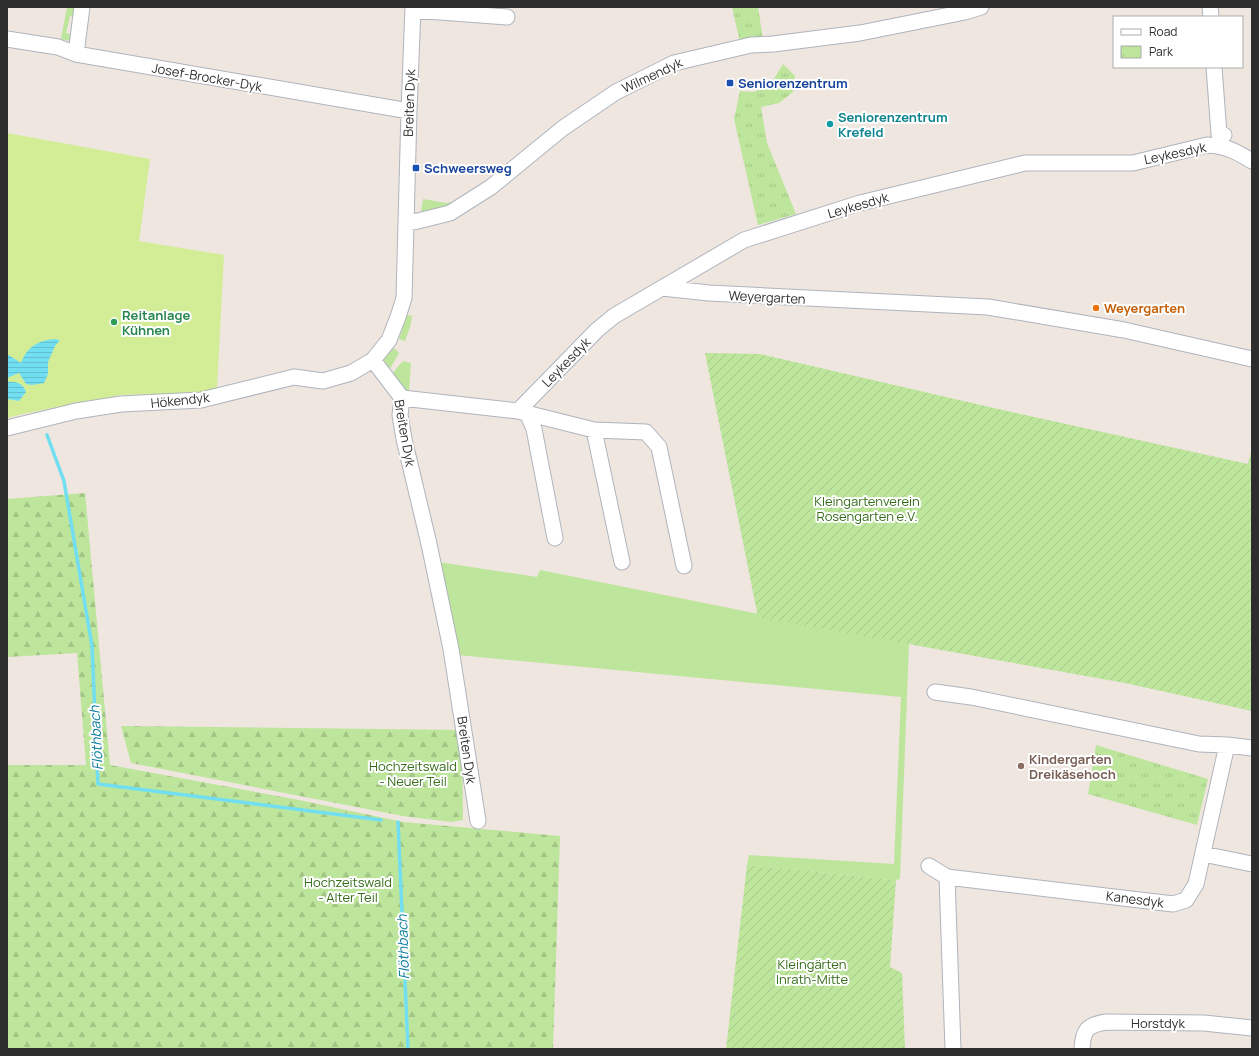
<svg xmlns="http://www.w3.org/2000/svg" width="1259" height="1056" viewBox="0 0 1259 1056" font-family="Manrope,sans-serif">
<defs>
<pattern id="forest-firs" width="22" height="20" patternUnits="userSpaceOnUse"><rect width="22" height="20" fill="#bde59b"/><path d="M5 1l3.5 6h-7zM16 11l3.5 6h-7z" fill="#a3c586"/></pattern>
<pattern id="park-tufts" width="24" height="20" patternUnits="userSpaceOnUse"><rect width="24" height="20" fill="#bde59b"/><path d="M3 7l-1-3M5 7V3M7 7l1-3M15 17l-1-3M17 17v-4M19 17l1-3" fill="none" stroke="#a3c586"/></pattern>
<pattern id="garden-furrows" width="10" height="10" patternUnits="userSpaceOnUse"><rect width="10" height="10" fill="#bde59b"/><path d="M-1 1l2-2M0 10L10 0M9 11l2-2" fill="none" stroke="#a3c586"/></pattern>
<pattern id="water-rules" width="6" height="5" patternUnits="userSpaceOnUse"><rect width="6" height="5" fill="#71dff1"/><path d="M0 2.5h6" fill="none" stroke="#62c0cf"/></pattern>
</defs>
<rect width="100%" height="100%" fill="#eee6df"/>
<path fill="#bde59b" d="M 67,7 L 79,9 L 78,17 L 70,16 L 66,33 L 74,35 L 70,41 L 61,39 Z
M 423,199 L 446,203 L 453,202 L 453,204 L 439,210 L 424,212 L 421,211 Z
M 407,315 L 412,316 L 410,327 L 405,341 L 399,339 Z
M 394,348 L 399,353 L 391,367 L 385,374 C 380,360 384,357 394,348 Z
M 403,361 L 411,363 L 409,392 L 401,391 L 390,376 Z
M 438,562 L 537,577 L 540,570 L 909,644 L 900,879 L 896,880 L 747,865 L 749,855 L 894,864 L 901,697 L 458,655 Z"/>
<path fill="url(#forest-firs)" d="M 85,493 L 110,765 L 299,800 L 403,822 L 560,836 L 553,1049 L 7,1049 L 7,765 L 86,765 L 77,653 L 7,657 L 7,499 Z
M 121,726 L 462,730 L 463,820 L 451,822 L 403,816 L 131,763 Z"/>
<path fill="url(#park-tufts)" d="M 732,7 L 758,7 L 763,40 L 740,42 Z
M 783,64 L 795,76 L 793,92 L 779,103 L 761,107 L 767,143 L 796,214 L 758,225 L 734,119 L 740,91 L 754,92 L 771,84 Z
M 1096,745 L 1208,779 L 1197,825 L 1088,794 Z"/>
<path fill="url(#garden-furrows)" d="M 705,353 L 760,354 L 998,409 L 1248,464 L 1252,448 L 1252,711 L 1125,683 L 758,617 Z
M 747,865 L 896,880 L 890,967 L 902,973 L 905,1049 L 726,1049 Z"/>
<path fill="#d3ed97" d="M 7,133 L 150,159 L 139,241 L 224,255 L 217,388 L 200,393 L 121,395 L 27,413 L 7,418 Z"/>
<path fill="url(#water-rules)" d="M 54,339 L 60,340 L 55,346 L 48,362 L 48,374 L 44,383 L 32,385 L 26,384 L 19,373 L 7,378 L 7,354 L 21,363 C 27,347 37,341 54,339 Z
M 7,382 C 16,381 23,383 26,392 L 19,401 L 7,399 Z"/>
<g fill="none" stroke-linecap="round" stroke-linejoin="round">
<path stroke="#71dff1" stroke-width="3.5" d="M 47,435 L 64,481 L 92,646 L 98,784 L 381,820
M 398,822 L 408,1049"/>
<defs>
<path id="minor" d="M 1210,7 L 1211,17
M 413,10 L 507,17
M 7,39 L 58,47 L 76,54 L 409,111
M 76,54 L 82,7
M 1214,67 L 1219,134 L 1224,135
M 406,223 L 418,221 L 450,213 L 491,187 L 563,128 L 616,92 L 674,63 L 751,45 L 773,44 L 860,33 L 965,12 L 981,7
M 662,288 L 709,293 L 988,307 L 1124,330 L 1252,359
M 373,360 L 402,398 L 400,415 L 404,439 L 429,544 L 451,649 L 478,821
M 402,398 L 518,411 L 594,430 L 646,432 L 659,447 L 684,566
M 518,411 L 597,330 L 614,316 L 744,240 L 860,203 L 1025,163 L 1133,163 L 1207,145 C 1227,146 1235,151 1252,161
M 528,415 L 534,429 L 555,538
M 7,428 L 76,411 L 121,404 L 201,400 L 294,377 L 323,381 L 351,373 L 373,360 L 389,340 L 398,317 L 404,298 L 409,111 L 413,7
M 594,430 L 622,562
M 935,692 L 971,697 L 1199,744 L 1227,745 L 1252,748
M 1203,854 L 1252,864
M 929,866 L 947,877 L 1173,904 L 1186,900 L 1196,884 L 1227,745
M 947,877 L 953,1049
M 1082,1049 C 1083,1030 1087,1025 1106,1022 L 1204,1023 L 1252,1028"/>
</defs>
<use href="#minor" stroke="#afb4bd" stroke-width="17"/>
<use href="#minor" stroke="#fff" stroke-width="15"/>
</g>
<g fill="#1a4fb4" stroke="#fff" stroke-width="1.5">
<rect x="726" y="79" width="8" height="8" rx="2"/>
<rect x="412" y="164" width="8" height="8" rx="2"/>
</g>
<circle fill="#0f9aa8" stroke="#fff" stroke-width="1.5" cx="830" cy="124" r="4"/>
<circle fill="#e8710a" stroke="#fff" stroke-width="1.5" cx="1096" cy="308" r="4"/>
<circle fill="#2e9e5b" stroke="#fff" stroke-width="1.5" cx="114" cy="322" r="4"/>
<circle fill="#8d6e63" stroke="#fff" stroke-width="1.5" cx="1021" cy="766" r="4"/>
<g text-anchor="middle" stroke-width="4" stroke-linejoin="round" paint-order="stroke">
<g font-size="13" fill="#2d2d2d" stroke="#fff">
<text transform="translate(652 75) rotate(-25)" y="5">Wilmendyk</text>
<text transform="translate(207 77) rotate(10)" y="5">Josef-Brocker-Dyk</text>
<text transform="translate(409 103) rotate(-88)" y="5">Breiten Dyk</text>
<text transform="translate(1175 153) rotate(-12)" y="5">Leykesdyk</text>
<text transform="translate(858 205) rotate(-16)" y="5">Leykesdyk</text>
<text transform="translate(767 297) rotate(3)" y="5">Weyergarten</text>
<text transform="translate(566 362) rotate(-46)" y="5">Leykesdyk</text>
<text transform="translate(180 400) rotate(-6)" y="5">Hökendyk</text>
<text transform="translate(405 433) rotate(80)" y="5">Breiten Dyk</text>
<text transform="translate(467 750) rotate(82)" y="5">Breiten Dyk</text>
<text transform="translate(1135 899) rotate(7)" y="5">Kanesdyk</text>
<text x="1158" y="1028">Horstdyk</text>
</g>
<g font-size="13" font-weight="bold" fill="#164399" stroke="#fff" text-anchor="start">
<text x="738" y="88">Seniorenzentrum</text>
<text x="424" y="173">Schweersweg</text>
</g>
<g font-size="13" font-weight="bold" fill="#0d838f" stroke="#fff" text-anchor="start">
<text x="838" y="122">Seniorenzentrum<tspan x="838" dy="15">Krefeld</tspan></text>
</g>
<g font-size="13" font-weight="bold" fill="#c56008" stroke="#fff" text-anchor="start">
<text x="1104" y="313">Weyergarten</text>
</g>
<g font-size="13" font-weight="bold" fill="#27864d" stroke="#fff" text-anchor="start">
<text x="122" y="320">Reitanlage<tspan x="122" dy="15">Kühnen</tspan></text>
</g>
<g font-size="13" fill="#356d19" stroke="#fff">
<text x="867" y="506">Kleingartenverein<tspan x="867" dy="15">Rosengarten e.V.</tspan></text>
<text x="413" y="771">Hochzeitswald<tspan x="413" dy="15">- Neuer Teil</tspan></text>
<text x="348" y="887">Hochzeitswald<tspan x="348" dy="15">- Alter Teil</tspan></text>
<text x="812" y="969">Kleingärten<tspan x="812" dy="15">Inrath-Mitte</tspan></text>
</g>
<g font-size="13" font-weight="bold" fill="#785e54" stroke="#fff" text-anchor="start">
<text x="1029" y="764">Kindergarten<tspan x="1029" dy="15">Dreikäsehoch</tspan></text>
</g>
<g font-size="14" font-style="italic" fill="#0b7b9c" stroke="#fff">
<text transform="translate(96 738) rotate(-93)" y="5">Flöthbach</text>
<text transform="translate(403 947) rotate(-92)" y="5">Flöthbach</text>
</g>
</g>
<rect width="1259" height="1056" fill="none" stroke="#2d2d2d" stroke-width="16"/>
<rect x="1113" y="16" width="130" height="52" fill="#ffffff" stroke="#ababab"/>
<rect x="1121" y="29" width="20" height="6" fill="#ffffff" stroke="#ababab"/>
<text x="1149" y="36" font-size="12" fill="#2d2d2d">Road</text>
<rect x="1121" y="46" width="20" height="12" fill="url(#park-tufts)" stroke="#ababab"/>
<text x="1149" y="56" font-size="12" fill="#2d2d2d">Park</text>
</svg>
